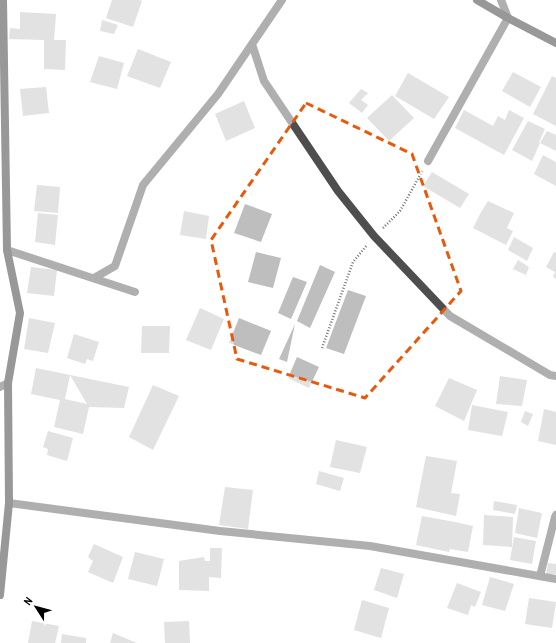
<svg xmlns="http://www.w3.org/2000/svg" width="556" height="643" viewBox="0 0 556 643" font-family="'Archivo Narrow',sans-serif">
<rect width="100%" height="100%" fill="#fff"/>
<path fill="#bebebe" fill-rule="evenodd" d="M 112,0 L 139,0 L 142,1 L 133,27 L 106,18 Z
M 20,12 L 56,14 L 54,40 L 66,40 L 65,70 L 44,69 L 44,40 L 9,39 L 10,28 L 20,29 Z
M 102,20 L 118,25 L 114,34 L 100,31 Z
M 138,49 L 171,62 L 160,88 L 127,76 Z
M 99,56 L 124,63 L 117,89 L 90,82 Z
M 513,72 L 541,87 L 530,107 L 502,91 Z
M 408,73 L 449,97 L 434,119 L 395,96 Z
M 552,76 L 556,78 L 556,126 L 533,114 Z
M 46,87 L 49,113 L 23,116 L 20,89 Z
M 361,89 L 368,93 L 361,100 L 368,105 L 362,113 L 349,103 Z
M 392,95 L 414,118 L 389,141 L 367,118 Z
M 244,101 L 255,128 L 226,141 L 215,114 Z
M 464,110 L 493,126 L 498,116 L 505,120 L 509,110 L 524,118 L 504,155 L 455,128 Z
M 528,121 L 545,129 L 539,142 L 540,143 L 547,131 L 556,135 L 556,151 L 540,143 L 532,161 L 512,150 Z
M 543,155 L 556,162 L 556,186 L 534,174 Z
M 432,172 L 469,194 L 460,208 L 423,186 Z
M 37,185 L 60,187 L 58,213 L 34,211 Z
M 488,201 L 514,213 L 507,228 L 513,231 L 506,245 L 473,228 L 480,214 Z
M 245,204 L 272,214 L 261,242 L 234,233 Z
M 184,211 L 209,216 L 206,239 L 180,235 Z
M 38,213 L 58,215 L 55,245 L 35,242 Z
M 514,237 L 533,248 L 527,261 L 508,250 Z
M 256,252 L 281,258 L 273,288 L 248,282 Z
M 554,252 L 556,253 L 556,279 L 553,277 L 555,272 L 546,267 Z
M 518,260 L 529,267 L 526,275 L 513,269 Z
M 320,265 L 335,272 L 310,328 L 297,321 Z
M 31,267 L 57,270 L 54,296 L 27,293 Z
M 293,277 L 307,282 L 291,319 L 278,313 Z
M 348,290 L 366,296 L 344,354 L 326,348 Z
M 200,308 L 224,319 L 211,350 L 186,340 Z
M 29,318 L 55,323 L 48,353 L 24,349 Z
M 239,318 L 271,331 L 261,355 L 229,343 Z
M 295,324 L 287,362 L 279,359 Z
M 142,326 L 170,326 L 169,353 L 141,353 Z
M 74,334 L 99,342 L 93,361 L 87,359 L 85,364 L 67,358 Z
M 297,357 L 319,367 L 309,388 L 288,378 Z
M 36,368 L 129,387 L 124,408 L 89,407 L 83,434 L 54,427 L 60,400 L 31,394 ZM 70,375 L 87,404 L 65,399 Z
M 500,376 L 527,380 L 522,406 L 496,404 Z
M 449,378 L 477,390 L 464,421 L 435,406 Z
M 153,385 L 179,396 L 153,450 L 129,437 Z
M 472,405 L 508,412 L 502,436 L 468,430 Z
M 544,409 L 556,412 L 556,445 L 538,441 Z
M 525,411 L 533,414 L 528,426 L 521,422 Z
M 48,431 L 73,438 L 67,461 L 47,455 L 48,449 L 43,447 Z
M 336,440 L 367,447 L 360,473 L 330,467 Z
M 426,456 L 457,461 L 451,493 L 460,494 L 456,516 L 416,507 Z
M 319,471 L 344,478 L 340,491 L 316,484 Z
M 225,487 L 253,490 L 248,529 L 219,525 Z
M 494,501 L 517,505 L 515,514 L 493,510 Z
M 519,508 L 542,513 L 537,538 L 515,533 Z
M 484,515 L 513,517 L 512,547 L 483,545 Z
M 422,516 L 455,522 L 473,526 L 468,552 L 450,549 L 449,552 L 416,545 Z
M 514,537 L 536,541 L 532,564 L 510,560 Z
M 94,544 L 123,557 L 113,583 L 88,572 L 93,561 L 88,557 Z
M 210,548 L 222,548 L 221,578 L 209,577 L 209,591 L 179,590 L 179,561 L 204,557 L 205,561 L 210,561 Z
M 135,552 L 164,559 L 157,586 L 128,579 Z
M 548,563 L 556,564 L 556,574 L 546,575 Z
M 381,568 L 404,574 L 397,598 L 374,590 Z
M 490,577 L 514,584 L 505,611 L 482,605 Z
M 457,583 L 481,592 L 475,607 L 471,605 L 468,615 L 447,608 Z
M 529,598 L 556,602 L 552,628 L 525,624 Z
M 362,600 L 389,608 L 381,638 L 354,630 Z
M 32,621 L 59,626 L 55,643 L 28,643 Z
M 189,621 L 190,643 L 165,643 L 164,622 Z
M 113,633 L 137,643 L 110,643 Z
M 62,634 L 86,638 L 86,643 L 61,643 Z"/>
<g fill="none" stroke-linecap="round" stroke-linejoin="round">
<path stroke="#707070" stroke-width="2.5" stroke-dasharray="1 2" stroke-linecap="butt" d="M 383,228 L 400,211 L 423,170
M 322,348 L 353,262 L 367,245"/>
<path stroke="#4e4e4e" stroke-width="8" d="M 540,576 L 555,517 L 556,515"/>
<path stroke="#4e4e4e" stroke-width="8" d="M 252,44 L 264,81 L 338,191 L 374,236 L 450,316 L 550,375 L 556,376
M 428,161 L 508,18 L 501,0
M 7,250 L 135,292
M 94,278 L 115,266 L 143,185 L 218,94 L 282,0
M 0,387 L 8,383
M 9,503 L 220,531 L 370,546 L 556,579"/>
<path stroke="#1b1b1b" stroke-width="8" d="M 477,0 L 508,18 L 556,43
M 0,595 L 9,503 L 8,383 L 20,313 L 7,250 L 3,0"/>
</g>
<path d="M0 0H556V643H0ZM 306,103 L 412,154 L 461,291 L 365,398 L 237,359 L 211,240 Z" fill="#fff" fill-opacity=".55" fill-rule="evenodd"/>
<path fill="none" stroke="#e8590c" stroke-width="3" stroke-dasharray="8 5" stroke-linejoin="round" d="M 306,103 L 412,154 L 461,291 L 365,398 L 237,359 L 211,240 Z"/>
<g transform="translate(36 607) rotate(306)" stroke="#ffffff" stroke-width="3" paint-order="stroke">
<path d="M0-3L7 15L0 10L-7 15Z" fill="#000000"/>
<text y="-6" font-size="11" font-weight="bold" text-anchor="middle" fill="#000000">N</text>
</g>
</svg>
